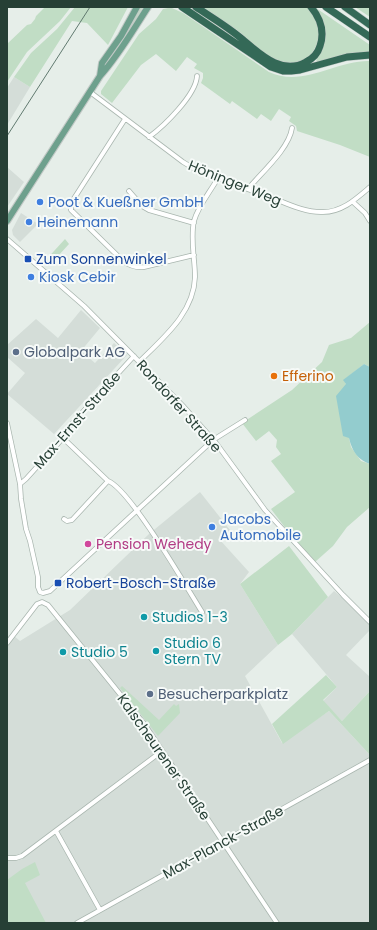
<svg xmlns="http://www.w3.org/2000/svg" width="377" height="930" viewBox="0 0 377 930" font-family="Poppins,sans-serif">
<rect width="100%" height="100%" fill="#e6eee9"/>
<path fill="#d4ddd8" d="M 14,77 L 30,87 L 7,125 L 7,88 Z
M 7,167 L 24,182 L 7,207 Z
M 21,213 L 38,224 L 20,242 L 13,235 L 12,230 Z
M 81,310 L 100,328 L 81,351 L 95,363 L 114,343 L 127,355 L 54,434 L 7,394 L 25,373 L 7,357 L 7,345 L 36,319 L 58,338 Z
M 200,492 L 230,530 L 220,540 L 249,572 L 240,584 L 278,645 L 245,676 L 282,743 L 329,711 L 370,755 L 370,923 L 7,923 L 7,648 L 14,636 L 20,641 L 70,610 L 149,534 Z
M 334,591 L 370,620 L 370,630 L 346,655 L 370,677 L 370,691 L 342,721 L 323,701 L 337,687 L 292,634 Z"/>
<path fill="#c1ddc5" d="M 45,7 L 71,7 L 60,21 L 27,52 L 7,82 L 7,44 L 27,25 L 31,24 L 35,19 L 36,16 Z
M 75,7 L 128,7 L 108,45 L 87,23 L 72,21 L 30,87 L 14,77 L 31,53 L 57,29 Z
M 141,7 L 143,7 L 131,28 L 106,66 L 105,65 Z
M 203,7 L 307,7 C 316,17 322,31 317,44 C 303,77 271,61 252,44 C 248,41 245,36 241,33 C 229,24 216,16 203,7 Z
M 355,7 L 370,7 L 370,17 Z
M 168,8 L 172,8 L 183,13 L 269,72 C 303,88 336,60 370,61 L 370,157 L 340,145 L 297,131 L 296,126 L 289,121 L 291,117 L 279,109 L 271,121 L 261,114 L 257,119 L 232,101 L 230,104 L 201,83 L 203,78 L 203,73 L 194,68 L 197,64 L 187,57 L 176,71 L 156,54 L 141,65 L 112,103 L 101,94 L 101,91 L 139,34 L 156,19 L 163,9 Z
M 316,8 L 370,45 L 370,53 L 318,63 L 316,60 L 321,52 Z
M 65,239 L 69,244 L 49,266 L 44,262 Z
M 370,322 L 370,367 L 364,364 L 344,380 L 346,384 L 349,438 L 351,447 L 361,461 L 370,464 L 370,507 L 347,527 L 333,546 L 315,562 L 293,538 L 271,509 L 295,492 L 271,461 L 281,454 L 276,447 L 277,440 L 269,431 L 256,441 L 242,423 L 292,390 L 322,362 L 329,345 L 351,338 Z
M 289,546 L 328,597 L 292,634 L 278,645 L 240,584 Z
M 326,675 L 337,687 L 323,700 L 342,721 L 370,691 L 370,755 L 329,711 L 283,744 L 272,724 Z
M 122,686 L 159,720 L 174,704 L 176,706 L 179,704 L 180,713 L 158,736 L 120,688 Z
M 35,862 L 40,875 L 25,883 L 46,923 L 7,923 L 7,880 L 22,869 Z"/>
<path fill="#93ccce" d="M 364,364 L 370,367 L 370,464 C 358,460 352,451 349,438 L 343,436 L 336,396 L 346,384 L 343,380 Z"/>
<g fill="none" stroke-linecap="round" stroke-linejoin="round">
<defs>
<path id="minor" d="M 90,92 L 183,162 L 193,168 C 218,179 244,188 270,197 C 286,203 305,213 323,212 C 342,212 356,199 370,187
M 125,119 L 73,200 L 71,203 L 71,210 L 123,261 C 130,266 136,268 144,267 L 194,255
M 149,137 C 164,126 196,95 197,76
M 248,189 C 261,173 289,149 292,128
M 129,191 L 142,206 L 149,210 L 194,223
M 353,202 L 365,213 L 370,221
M 7,239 L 84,306 L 184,407 L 216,443 L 265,510 L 343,595 L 370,622
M 139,362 C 163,338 194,313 195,277 C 195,259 190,239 194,221 C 198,206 210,192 218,178
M 7,423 L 20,484 L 21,499 L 26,529 L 30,541 L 38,577 L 38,587 L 40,592 L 43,593 L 50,591 L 213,440 L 245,420
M 63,438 L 108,481 C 130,489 187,588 202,612
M 20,484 L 26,479 L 63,438 L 68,428 L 134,356
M 64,519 L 67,521 L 72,520 L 108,481
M 7,643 L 37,604 L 42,602 L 48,605 L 145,725 L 277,923
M 56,831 L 100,910
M 7,858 L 16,858 L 22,856 L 162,751
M 77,923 L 370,760"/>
<path id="primary" d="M 100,76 L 102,63 L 121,36 L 137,7
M 7,221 L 100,76 C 119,55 133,30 148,7"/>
<path id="motorway" d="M 182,7 L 271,67 L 283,71 L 291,71 L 300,70 L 347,57 L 370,55
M 196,7 C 211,17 228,27 242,39 C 259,53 281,76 306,62 C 312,59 318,53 320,46 C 325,31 321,19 311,7
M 326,7 L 370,37
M 345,7 L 370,25"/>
</defs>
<use href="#minor" stroke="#a9b6af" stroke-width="5.5"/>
<use href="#primary" stroke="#c2c9c6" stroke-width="8"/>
<use href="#motorway" stroke="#c2c9c6" stroke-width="8"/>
<use href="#minor" stroke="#fff" stroke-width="4"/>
<use href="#primary" stroke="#6ea08d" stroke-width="6"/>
<use href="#motorway" stroke="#346957" stroke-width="7"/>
<path stroke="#617a70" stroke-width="1" d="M 7,136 L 90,7"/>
</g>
<g fill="#3f7fe0" stroke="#f6faf8" stroke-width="1.5">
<circle cx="40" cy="202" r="4"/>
<circle cx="29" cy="222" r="4"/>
<circle cx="31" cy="277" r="4"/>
<circle cx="212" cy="527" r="4"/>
</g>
<g fill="#1a4fb4" stroke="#f6faf8" stroke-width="1.5">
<rect x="24" y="255" width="8" height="8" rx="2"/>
<rect x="54" y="579" width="8" height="8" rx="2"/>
</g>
<g fill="#5c6f8a" stroke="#f6faf8" stroke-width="1.5">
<circle cx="16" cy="352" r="4"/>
<circle cx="150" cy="694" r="4"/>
</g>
<circle fill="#e8710a" stroke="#f6faf8" stroke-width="1.5" cx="274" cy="376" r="4"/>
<circle fill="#d1479c" stroke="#f6faf8" stroke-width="1.5" cx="88" cy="544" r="4"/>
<g fill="#0f9aa8" stroke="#f6faf8" stroke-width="1.5">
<circle cx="144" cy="617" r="4"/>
<circle cx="156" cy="651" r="4"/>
<circle cx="63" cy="652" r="4"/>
</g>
<g text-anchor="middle" stroke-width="4" stroke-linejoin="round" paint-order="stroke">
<g font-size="14" fill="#263f35" stroke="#f6faf8">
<text transform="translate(235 183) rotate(22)" y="5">Höninger Weg</text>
<text transform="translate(179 406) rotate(48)" y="5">Rondorfer Straße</text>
<text transform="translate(77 420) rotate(-49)" y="5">Max-Ernst-Straße</text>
<text transform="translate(164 757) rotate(55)" y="5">Kalscheurener Straße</text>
<text transform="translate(223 842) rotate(-29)" y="5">Max-Planck-Straße</text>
</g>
<g font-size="14" fill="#366cbe" stroke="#f6faf8" text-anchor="start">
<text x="48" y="207">Poot &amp; Kueßner GmbH</text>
<text x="37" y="227">Heinemann</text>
<text x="39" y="282">Kiosk Cebir</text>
<text x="220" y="524">Jacobs<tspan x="220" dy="16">Automobile</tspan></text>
</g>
<g font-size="14" fill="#164399" stroke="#f6faf8" text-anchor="start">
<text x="36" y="264">Zum Sonnenwinkel</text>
<text x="66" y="588">Robert-Bosch-Straße</text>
</g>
<g font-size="14" fill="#4e5e75" stroke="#f6faf8" text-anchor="start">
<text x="24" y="357">Globalpark AG</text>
<text x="158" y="699">Besucherparkplatz</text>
</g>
<g font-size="14" fill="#c56008" stroke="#f6faf8" text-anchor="start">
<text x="282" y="381">Efferino</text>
</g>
<g font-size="14" fill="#b23c85" stroke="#f6faf8" text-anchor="start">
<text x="96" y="549">Pension Wehedy</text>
</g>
<g font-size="14" fill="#0d838f" stroke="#f6faf8" text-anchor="start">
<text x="152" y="622">Studios 1-3</text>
<text x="164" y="648">Studio 6<tspan x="164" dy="16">Stern TV</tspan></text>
<text x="71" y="657">Studio 5</text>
</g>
</g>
<rect width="377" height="930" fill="none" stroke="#263f35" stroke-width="16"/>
</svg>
